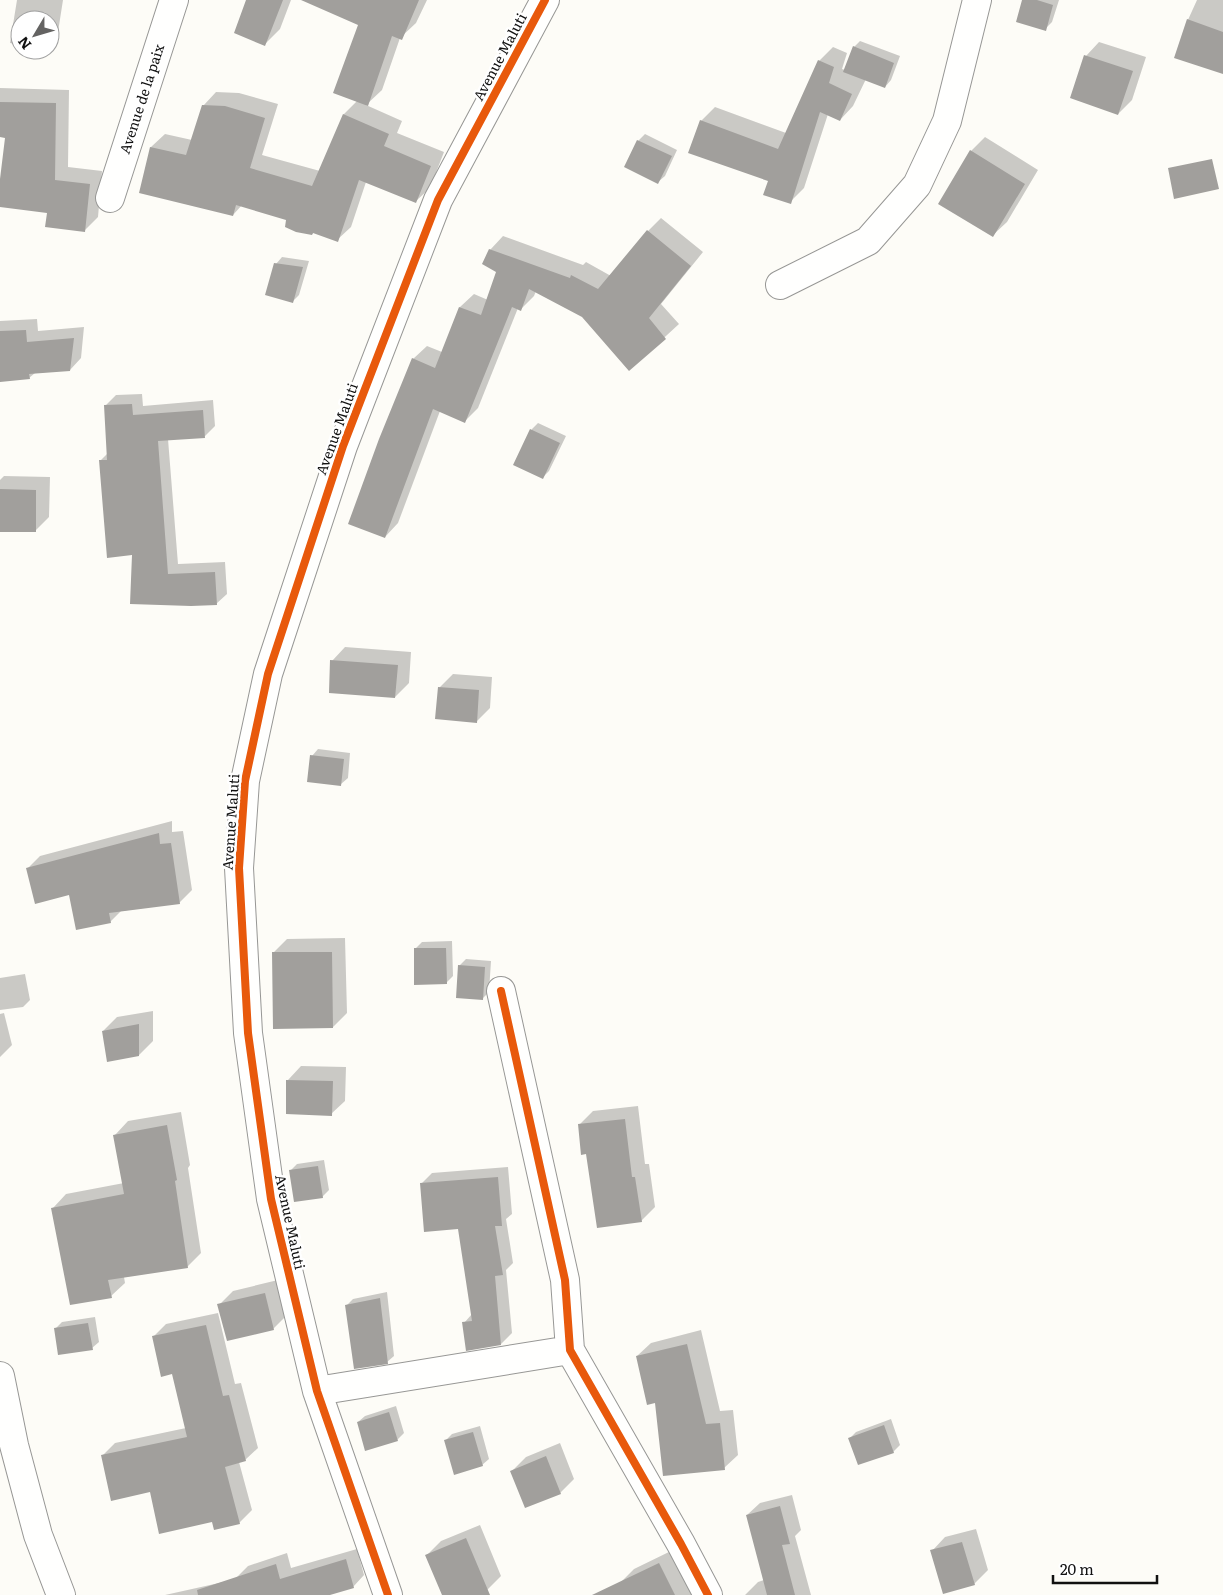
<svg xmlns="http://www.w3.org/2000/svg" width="1223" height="1595" viewBox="0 0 1223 1595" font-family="Literata,serif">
<rect width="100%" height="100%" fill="#fdfcf7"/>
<path fill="#0003" d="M 17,0 L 63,0 L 58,32 L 50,41 L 50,20 L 20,20 L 20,45 L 10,43 Z
M 247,0 L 291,0 L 280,29 L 265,44 Z
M 304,0 L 427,0 L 416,23 L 400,38 L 382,90 L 366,105 L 402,121 L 397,133 L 444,152 L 430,188 L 416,201 L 366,182 L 351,227 L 337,240 L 314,232 L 312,234 L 288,219 L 242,205 L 233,215 L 140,192 L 151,147 L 165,134 L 192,140 L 203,106 L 216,92 L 239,93 L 278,104 L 262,155 L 320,171 L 344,114 L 357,101 L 359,24 Z
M 1023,0 L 1059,0 L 1052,22 L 1045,29 Z
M 1197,0 L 1223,0 L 1223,64 L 1187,22 Z
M 860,41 L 900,56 L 891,80 L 885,87 L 866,79 L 853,106 L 840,120 L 828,114 L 804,188 L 790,202 L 769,181 L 701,121 L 715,107 L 786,133 L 819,61 L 833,47 L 847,53 L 842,69 L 845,70 L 854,47 Z
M 1099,42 L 1146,57 L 1132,100 L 1118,114 L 1086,56 Z
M 0,88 L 69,90 L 68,167 L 102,171 L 98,217 L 84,231 L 48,211 L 0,206 L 0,190 L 6,136 L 0,136 Z
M 645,134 L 677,150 L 665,176 L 658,182 L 638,141 Z
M 985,137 L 1038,170 L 1007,222 L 993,235 L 940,203 L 971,151 Z
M 661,218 L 703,252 L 661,304 L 679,324 L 629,370 L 583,316 L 536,291 L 534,296 L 521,309 L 518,308 L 478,408 L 465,421 L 440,411 L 398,523 L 385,537 L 413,359 L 427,346 L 442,352 L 460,307 L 474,294 L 488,300 L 498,271 L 490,250 L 503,236 L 583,265 L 586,262 L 611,276 L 648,231 Z
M 282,257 L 309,261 L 299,295 L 292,302 L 276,264 Z
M 37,319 L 38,331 L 84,327 L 81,358 L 70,370 L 35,373 L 29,378 L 0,380 L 0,321 Z
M 142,394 L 143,406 L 213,400 L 215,426 L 205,436 L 168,439 L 178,564 L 225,562 L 227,594 L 216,604 L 133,553 L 100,461 L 108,453 L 106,405 L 116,395 Z
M 538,423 L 566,436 L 549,471 L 543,477 L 515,464 L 532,429 Z
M 4,476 L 50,477 L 49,517 L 35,531 L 0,530 L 0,480 Z
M 345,647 L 411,652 L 409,683 L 395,697 L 332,661 Z
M 453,674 L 492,677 L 490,708 L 476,722 L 439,688 Z
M 318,749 L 350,753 L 348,778 L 341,784 L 312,756 Z
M 172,821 L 172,832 L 183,831 L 192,890 L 179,903 L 121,911 L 110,922 L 70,893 L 28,868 L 40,856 Z
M 345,938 L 347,1013 L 333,1027 L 273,953 L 287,939 Z
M 452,941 L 453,976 L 446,983 L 415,949 L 422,942 Z
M 466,959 L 491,961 L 489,992 L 482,999 L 459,966 Z
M 25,974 L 30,1000 L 23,1007 L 0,1010 L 0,978 Z
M 153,1011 L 153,1041 L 139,1055 L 103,1031 L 117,1017 Z
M 4,1013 L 12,1045 L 0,1057 L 0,1014 Z
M 301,1066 L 346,1067 L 345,1101 L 331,1114 L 288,1080 Z
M 638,1106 L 645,1164 L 649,1164 L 655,1207 L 641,1221 L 587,1153 L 579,1125 L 593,1111 Z
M 181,1112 L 190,1165 L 188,1168 L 201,1253 L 187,1267 L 124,1277 L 125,1283 L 111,1296 L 53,1208 L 66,1194 L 124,1183 L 115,1135 L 128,1121 Z
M 324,1160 L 329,1190 L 322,1197 L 291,1170 L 297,1164 Z
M 508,1167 L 512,1214 L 506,1219 L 513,1263 L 506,1270 L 512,1333 L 501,1344 L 464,1323 L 472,1314 L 459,1228 L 421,1184 L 432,1173 Z
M 278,1280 L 287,1315 L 273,1329 L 219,1305 L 233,1291 Z
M 387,1292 L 394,1356 L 387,1362 L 347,1305 L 353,1299 Z
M 218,1313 L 235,1384 L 241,1383 L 258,1448 L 245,1460 L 239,1462 L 252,1510 L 239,1523 L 213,1520 L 151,1491 L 103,1455 L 115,1443 L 186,1428 L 173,1373 L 153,1337 L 166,1324 Z
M 95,1317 L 99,1342 L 92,1348 L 55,1329 L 62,1322 Z
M 701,1330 L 720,1411 L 733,1410 L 738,1455 L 724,1468 L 657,1402 L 637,1356 L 651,1343 Z
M 396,1406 L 404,1433 L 397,1440 L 358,1422 L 365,1416 Z
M 891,1419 L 900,1445 L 893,1452 L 850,1438 L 856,1432 Z
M 480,1426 L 489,1459 L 482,1465 L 446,1440 L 452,1434 Z
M 560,1443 L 574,1479 L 560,1493 L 512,1471 L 526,1457 Z
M 792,1495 L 801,1530 L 795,1536 L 811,1595 L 745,1595 L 758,1582 L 764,1580 L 747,1515 L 760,1503 Z
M 480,1525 L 501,1576 L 487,1590 L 475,1595 L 443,1595 L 427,1555 L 441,1541 Z
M 976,1529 L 988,1570 L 974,1584 L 932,1551 L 945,1537 Z
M 357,1549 L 364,1575 L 353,1587 L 326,1595 L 165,1595 L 237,1579 L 237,1577 L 248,1566 L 287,1553 L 291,1568 Z
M 673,1550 L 695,1595 L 626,1595 L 620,1583 L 634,1569 Z"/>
<path fill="#a19f9c" d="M 246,0 L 283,0 L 265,46 L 234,33 Z
M 301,0 L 419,0 L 402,40 L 392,36 L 368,106 L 333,93 L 358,25 Z
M 1022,0 L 1037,0 L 1053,5 L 1046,31 L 1016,22 Z
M 1187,19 L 1223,32 L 1223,74 L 1174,58 Z
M 853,46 L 894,63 L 885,88 L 843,72 Z
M 1084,55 L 1133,71 L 1118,115 L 1070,98 Z
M 818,60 L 834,67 L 829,83 L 852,94 L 840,121 L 820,112 L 791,204 L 763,195 L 768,181 L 688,153 L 700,120 L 778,149 Z
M 0,102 L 56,103 L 55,180 L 90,184 L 85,232 L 45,227 L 47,213 L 0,207 L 0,179 L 5,138 L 0,137 Z
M 202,105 L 225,106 L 265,118 L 250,168 L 312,186 L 343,114 L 389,134 L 384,146 L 431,166 L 416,203 L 359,180 L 338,242 L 313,233 L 312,235 L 296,232 L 285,227 L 286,220 L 236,205 L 233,216 L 139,193 L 150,147 L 186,155 Z
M 637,140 L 672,156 L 658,184 L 624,167 Z
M 970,150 L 1025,184 L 993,237 L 938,204 Z
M 1212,159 L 1219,189 L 1174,199 L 1168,168 Z
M 647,230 L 691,266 L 649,318 L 666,339 L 629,371 L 582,317 L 529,289 L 521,311 L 512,307 L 465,423 L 433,409 L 385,538 L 348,524 L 379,439 L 412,358 L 435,368 L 459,307 L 481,315 L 496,272 L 482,264 L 489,249 L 570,278 L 571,275 L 598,289 Z
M 274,263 L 303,267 L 293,303 L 265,295 Z
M 26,330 L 27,342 L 74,338 L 70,371 L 29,374 L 30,379 L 0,382 L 0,331 Z
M 132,404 L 133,415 L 203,410 L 205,438 L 158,441 L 168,574 L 215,572 L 217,605 L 191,606 L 130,604 L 132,555 L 107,558 L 99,460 L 107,460 L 104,405 Z
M 530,429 L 560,443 L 543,479 L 513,465 Z
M 0,489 L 36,490 L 36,532 L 0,532 Z
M 330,660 L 398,665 L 395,698 L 329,693 Z
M 438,687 L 479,690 L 477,723 L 435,719 Z
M 310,755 L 344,759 L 341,786 L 307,782 Z
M 159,833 L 160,844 L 171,843 L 180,904 L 109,913 L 111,923 L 76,930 L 69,895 L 35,904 L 26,868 Z
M 414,948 L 446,948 L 447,984 L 414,985 Z
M 272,952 L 332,952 L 333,1028 L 273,1029 Z
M 458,965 L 485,967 L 483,1000 L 456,998 Z
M 139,1024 L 139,1056 L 107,1062 L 102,1031 Z
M 286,1080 L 333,1081 L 332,1116 L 286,1114 Z
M 625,1119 L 632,1177 L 635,1177 L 642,1222 L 597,1228 L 586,1154 L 581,1155 L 578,1124 Z
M 167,1125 L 177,1180 L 175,1181 L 188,1268 L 108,1280 L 112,1298 L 70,1305 L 51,1208 L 124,1194 L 113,1135 Z
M 318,1166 L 323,1198 L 294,1202 L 289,1170 Z
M 498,1177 L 502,1226 L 495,1226 L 503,1275 L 495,1276 L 501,1345 L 466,1351 L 462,1322 L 472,1321 L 458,1229 L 424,1232 L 420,1183 Z
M 265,1293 L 274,1330 L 227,1341 L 217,1304 Z
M 380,1298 L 388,1364 L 354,1369 L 345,1305 Z
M 88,1323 L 93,1350 L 58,1355 L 54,1328 Z
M 206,1325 L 223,1396 L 229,1395 L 246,1461 L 225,1467 L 240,1524 L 214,1530 L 212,1522 L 159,1534 L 150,1492 L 111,1501 L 101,1455 L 187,1437 L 172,1374 L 161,1377 L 152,1336 Z
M 687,1344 L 706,1424 L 720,1423 L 725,1470 L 663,1476 L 655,1403 L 647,1405 L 636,1356 Z
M 389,1412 L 398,1441 L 365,1451 L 357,1422 Z
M 884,1425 L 894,1453 L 858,1465 L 848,1438 Z
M 473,1432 L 483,1466 L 454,1475 L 444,1440 Z
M 546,1456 L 561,1494 L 525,1508 L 510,1471 Z
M 780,1506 L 790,1544 L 782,1545 L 795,1595 L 767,1595 L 746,1515 Z
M 466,1538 L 490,1595 L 442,1595 L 425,1555 Z
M 962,1542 L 975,1585 L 943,1594 L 930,1550 Z
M 346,1559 L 354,1588 L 330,1595 L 198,1595 L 197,1590 L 276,1564 L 280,1579 Z
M 659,1563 L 675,1595 L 592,1595 Z"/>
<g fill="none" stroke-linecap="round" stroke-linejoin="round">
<defs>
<path id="minor" d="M 110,198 L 174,0
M 780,285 L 868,241 L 917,185 L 947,121 L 977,0
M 501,991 L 565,1280 L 570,1350 L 681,1544 L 708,1595
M 0,1376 L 14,1445 L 38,1535 L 61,1595
M 317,1391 L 570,1350
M 388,1595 L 317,1391 L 271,1199 L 248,1033 L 239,868 L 245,781 L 268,674 L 343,446 L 438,200 L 545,0"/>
</defs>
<use href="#minor" stroke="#979795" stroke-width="30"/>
<use href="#minor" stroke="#fffffe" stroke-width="28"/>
<defs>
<path id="cycleway" d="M 501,991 L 565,1280 L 570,1350 L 681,1544 L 708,1595
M 388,1595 L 317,1391 L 271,1199 L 248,1033 L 239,868 L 245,781 L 268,674 L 343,446 L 438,200 L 545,0"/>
</defs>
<use href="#cycleway" stroke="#fff" stroke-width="11"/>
<use href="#cycleway" stroke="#e8590c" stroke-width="8"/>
</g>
<g text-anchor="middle" stroke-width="5" stroke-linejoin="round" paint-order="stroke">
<g font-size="14" fill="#111" stroke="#fff">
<text transform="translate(500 57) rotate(-62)" y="5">Avenue Maluti</text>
<text transform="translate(142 99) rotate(-72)" y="5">Avenue de la paix</text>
<text transform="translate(337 429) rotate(-70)" y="5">Avenue Maluti</text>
<text transform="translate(231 822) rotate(-86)" y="5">Avenue Maluti</text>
<text transform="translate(290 1222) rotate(78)" y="5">Avenue Maluti</text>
</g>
</g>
<g transform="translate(35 35) rotate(232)"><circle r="24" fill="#ffffff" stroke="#a0a0a0"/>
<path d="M0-4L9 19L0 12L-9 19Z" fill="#646362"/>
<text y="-8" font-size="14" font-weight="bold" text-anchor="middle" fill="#111111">N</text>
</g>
<path d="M1053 1575v8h104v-8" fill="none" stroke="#111111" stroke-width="2.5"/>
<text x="1060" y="1575" font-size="15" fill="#111111" stroke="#ffffff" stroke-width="4" paint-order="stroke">20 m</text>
</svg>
